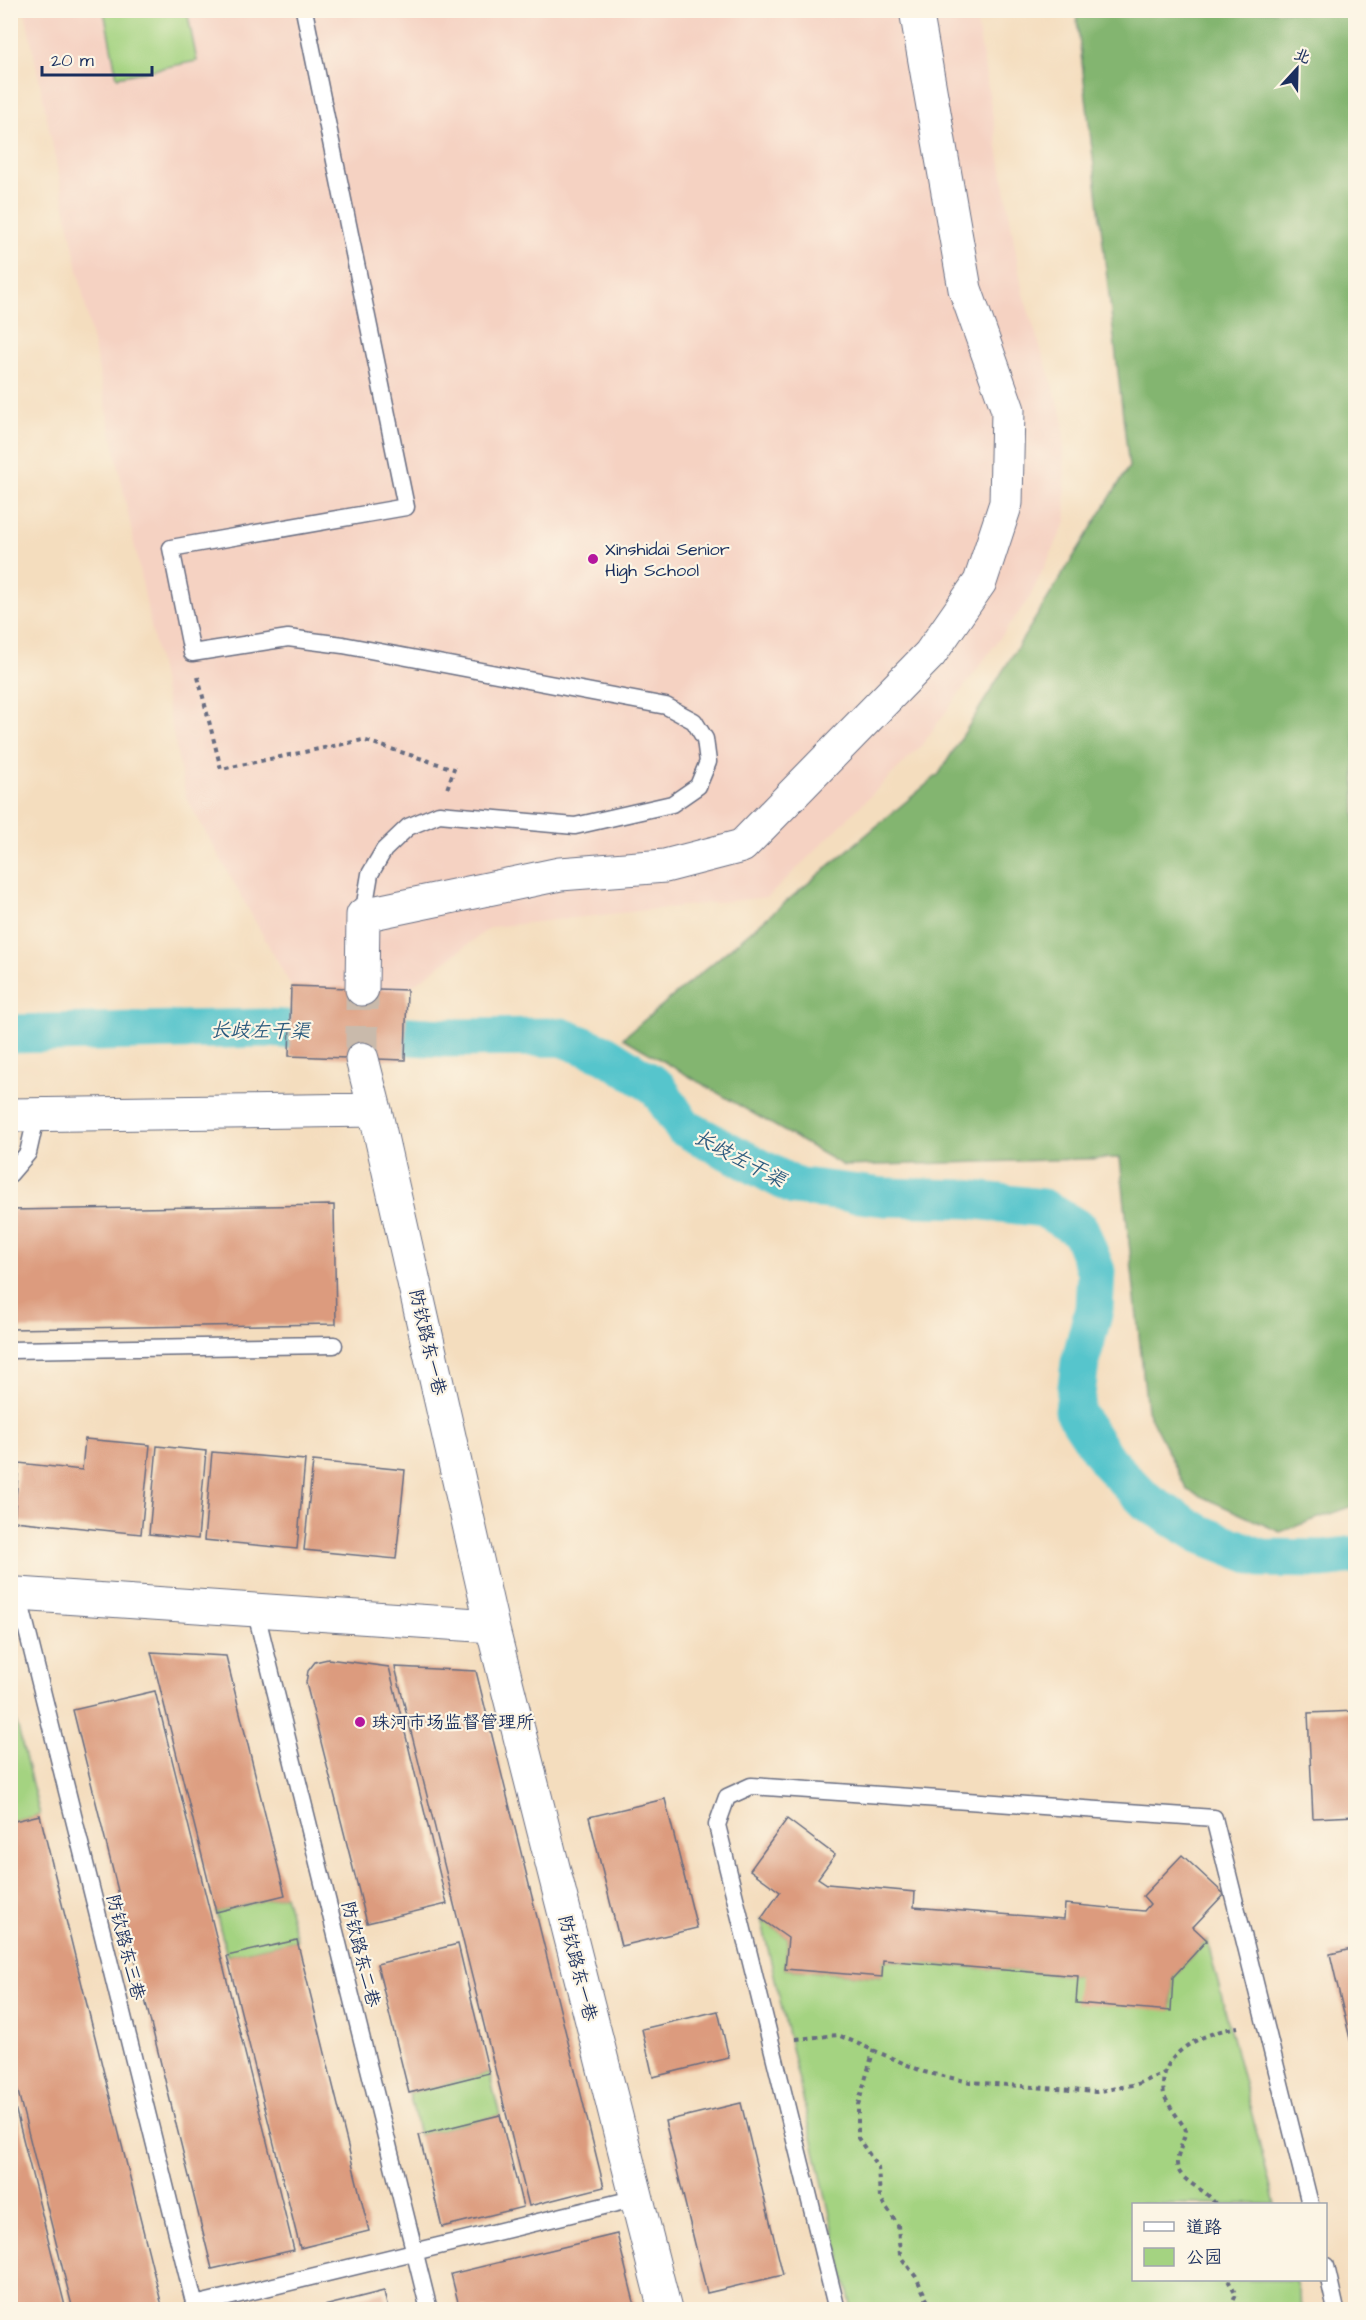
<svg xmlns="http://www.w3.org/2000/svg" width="1366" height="2320" viewBox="0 0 1366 2320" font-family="'Architects Daughter','LXGW WenKai TC',sans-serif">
<rect width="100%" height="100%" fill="#fcf5e5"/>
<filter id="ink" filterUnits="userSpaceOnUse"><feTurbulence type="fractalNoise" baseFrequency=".0167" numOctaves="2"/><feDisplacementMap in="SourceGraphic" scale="12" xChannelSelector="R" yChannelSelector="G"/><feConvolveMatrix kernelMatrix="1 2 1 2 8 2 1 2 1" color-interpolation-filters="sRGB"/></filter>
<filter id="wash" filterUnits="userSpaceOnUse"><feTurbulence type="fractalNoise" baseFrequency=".008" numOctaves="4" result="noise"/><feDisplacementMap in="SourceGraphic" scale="24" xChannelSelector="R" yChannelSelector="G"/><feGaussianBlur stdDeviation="1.35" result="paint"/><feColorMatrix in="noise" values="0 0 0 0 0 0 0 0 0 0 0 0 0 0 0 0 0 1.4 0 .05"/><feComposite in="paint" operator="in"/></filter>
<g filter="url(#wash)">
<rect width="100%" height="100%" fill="#f4ddbe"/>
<path fill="#f5d2c2" d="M 25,11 L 975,11 L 1023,294 L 1063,417 L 1066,522 L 1030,597 L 921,746 L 768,897 L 491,927 L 407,990 L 405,1060 L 289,1056 L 291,986 L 186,797 Z"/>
<path fill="#a4d381" stroke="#608170" stroke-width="1.5" d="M 104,11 L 187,11 L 197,61 L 117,77 Z
M 10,1697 L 40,1815 L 11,1822 L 10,1822 Z
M 285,1895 L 297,1940 L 227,1956 L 216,1912 Z
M 761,1919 L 788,1938 L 785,1969 L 881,1977 L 883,1960 L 1078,1976 L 1171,2010 L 1173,1977 L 1207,1940 L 1275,2204 L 1134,2204 L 1134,2280 L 1295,2280 L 1303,2309 L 852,2309 Z
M 489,2073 L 500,2115 L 419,2135 L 409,2093 Z"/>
<path fill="#83b56f" stroke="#4f7266" stroke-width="1.5" d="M 1076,11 L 1355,11 L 1355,1505 L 1280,1532 L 1187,1490 L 1147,1410 L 1120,1158 L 844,1166 L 623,1038 L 939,774 L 1129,467 Z"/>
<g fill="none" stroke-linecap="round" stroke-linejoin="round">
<path stroke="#57c5cc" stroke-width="39" d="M 10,1034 L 264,1028 L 447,1038 L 561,1037 L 605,1054 L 657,1087 L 683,1127 L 794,1186 L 884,1197 L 967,1199 L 1043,1208 L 1080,1230 L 1096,1271 L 1094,1309 L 1080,1363 L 1074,1411 L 1107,1461 L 1147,1502 L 1200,1534 L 1261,1558 L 1323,1559 L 1356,1555"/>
</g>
<g id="blocks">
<path fill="#dc9b7e" d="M 291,986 L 407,990 L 405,1060 L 289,1056 Z
M 334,1205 L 336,1324 L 10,1329 L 10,1210 Z
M 85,1439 L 150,1445 L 141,1534 L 14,1521 L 19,1463 L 82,1470 Z
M 157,1446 L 206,1451 L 198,1539 L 149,1534 Z
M 212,1452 L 305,1460 L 297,1549 L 204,1540 Z
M 313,1461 L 405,1470 L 396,1559 L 304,1550 Z
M 151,1652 L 226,1656 L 285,1895 L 216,1912 Z
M 328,1659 L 389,1667 L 447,1904 L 367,1923 L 306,1683 L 308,1671 L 315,1662 Z
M 395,1667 L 476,1671 L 604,2187 L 529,2206 Z
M 155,1691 L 294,2250 L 212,2269 L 73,1710 Z
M 1356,1711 L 1356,1816 L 1313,1818 L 1308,1713 Z
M 665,1799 L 697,1928 L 621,1946 L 589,1817 Z
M 40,1815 L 91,2021 L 163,2310 L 73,2310 L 10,2060 L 10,1822 Z
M 787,1819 L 835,1855 L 818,1878 L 827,1884 L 915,1892 L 914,1907 L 1064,1919 L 1065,1904 L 1144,1911 L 1150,1904 L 1143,1896 L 1182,1855 L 1224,1894 L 1193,1927 L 1207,1940 L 1173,1977 L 1171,2011 L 1076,2003 L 1078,1976 L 883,1960 L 882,1977 L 785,1969 L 788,1938 L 761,1919 L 780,1892 L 750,1870 Z
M 297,1940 L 369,2231 L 300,2248 L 227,1956 Z
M 458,1944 L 489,2073 L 409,2093 L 377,1964 Z
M 1356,1948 L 1356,2059 L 1355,2060 L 1330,1954 Z
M 718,2011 L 729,2058 L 653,2077 L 642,2029 Z
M 10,2091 L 11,2091 L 66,2310 L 10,2310 Z
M 741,2103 L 783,2275 L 707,2293 L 665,2121 Z
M 500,2115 L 523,2207 L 442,2227 L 419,2135 Z
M 617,2234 L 636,2310 L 460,2310 L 451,2274 Z
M 384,2291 L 388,2310 L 312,2310 L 312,2309 Z"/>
</g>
</g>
<g filter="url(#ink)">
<use href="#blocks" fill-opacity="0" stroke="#676c80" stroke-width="1.5"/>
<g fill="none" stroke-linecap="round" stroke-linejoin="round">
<path stroke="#c9baab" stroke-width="33" stroke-dasharray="33 16" stroke-linecap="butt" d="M 362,1059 L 362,989"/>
<defs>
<path id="lane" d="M 304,10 L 406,507 L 171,548 L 192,653 L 288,638 L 343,645 L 666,706 L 694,721 L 705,739 L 708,762 L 698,786 L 672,804 L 575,826 L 439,814 L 408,827 L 384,850 L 370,874 L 363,915
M 10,1174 L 28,1153 L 37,1113
M 10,1350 L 334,1345
M 18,1594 L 196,2310
M 255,1609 L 429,2310
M 1326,2266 L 1336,2310
M 195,2305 L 637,2198
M 837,2310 L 717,1825 L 727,1797 L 751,1786 L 1214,1818 L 1310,2204"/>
<path id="street" d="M 362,989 L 363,915 L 560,874 L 665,866 L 742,846 L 930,654 L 980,582 L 1006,503 L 1008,410 L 965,289 L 916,10
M 362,1059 L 375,1110 L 492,1626
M 10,1115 L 375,1110
M 10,1596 L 18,1594 L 492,1626 L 665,2310"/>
</defs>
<use href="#lane" stroke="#676c80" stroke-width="19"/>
<use href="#street" stroke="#676c80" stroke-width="35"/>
<path stroke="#676c80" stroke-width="4" stroke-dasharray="4.5 4.5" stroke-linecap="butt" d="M 198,677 L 221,769 L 363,740 L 454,769 L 447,789
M 796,2039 L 838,2035 L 924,2072 L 970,2082 L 1096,2092 L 1137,2084 L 1164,2073
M 874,2049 L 858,2105 L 858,2138 L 878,2167 L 880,2198 L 898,2225 L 900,2256 L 916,2277 L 932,2310
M 1215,2204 C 1207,2188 1177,2182 1177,2163 C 1177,2157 1184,2139 1186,2130 C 1181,2121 1166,2103 1164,2094 C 1156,2052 1204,2033 1238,2027
M 1228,2280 L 1236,2295 L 1229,2310"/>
<use href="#lane" stroke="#fff" stroke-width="16"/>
<use href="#street" stroke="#fff" stroke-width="33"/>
</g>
</g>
<g fill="#b5179e" stroke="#fcf5e5" stroke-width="2">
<circle cx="593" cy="559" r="6"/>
<circle cx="360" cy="1722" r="6"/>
</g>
<g text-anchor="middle" stroke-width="4.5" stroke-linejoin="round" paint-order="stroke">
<g font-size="18" fill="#1b2f5e" stroke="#fcf5e5" text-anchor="start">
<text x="605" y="555">Xinshidai Senior<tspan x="605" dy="21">High School</tspan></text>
<text x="372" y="1728">珠河市场监督管理所</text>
</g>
<g font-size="18" fill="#1b2f5e" stroke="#fcf5e5">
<text transform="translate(428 1342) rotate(77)" y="6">防钦路东一巷</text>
<text transform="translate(126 1947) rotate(76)" y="6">防钦路东三巷</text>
<text transform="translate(361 1954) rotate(76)" y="6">防钦路东二巷</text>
<text transform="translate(578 1968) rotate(76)" y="6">防钦路东一巷</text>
</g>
<g font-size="20" font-style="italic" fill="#2d5c7f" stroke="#fcf5e5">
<text transform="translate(260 1030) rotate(1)" y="7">长歧左干渠</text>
<text transform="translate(740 1158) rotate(28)" y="7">长歧左干渠</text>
</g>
</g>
<rect width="1366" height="2320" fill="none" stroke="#fcf5e5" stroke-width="36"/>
<rect x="1132" y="2203" width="195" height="78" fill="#fcf5e5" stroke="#a2a6af" stroke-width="1.5"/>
<rect x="1144" y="2222" width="30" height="9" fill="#ffffff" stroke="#a2a6af" stroke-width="1.5"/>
<text x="1186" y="2233" font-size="18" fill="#1b2f5e">道路</text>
<rect x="1144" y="2248" width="30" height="18" fill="#a4d381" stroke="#a2a6af" stroke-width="1.5"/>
<text x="1186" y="2263" font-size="18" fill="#1b2f5e">公园</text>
<g transform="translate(1297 69) rotate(22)" stroke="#fcf5e5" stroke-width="4.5" paint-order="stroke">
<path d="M0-4.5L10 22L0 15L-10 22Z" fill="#1b2f5e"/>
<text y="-9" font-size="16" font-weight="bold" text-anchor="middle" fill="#1b2f5e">北</text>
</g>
<path d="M42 66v9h110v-9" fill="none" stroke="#1b2f5e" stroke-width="3"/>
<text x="51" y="66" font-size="18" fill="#1b2f5e" stroke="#fcf5e5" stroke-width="4.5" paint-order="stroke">20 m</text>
</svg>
